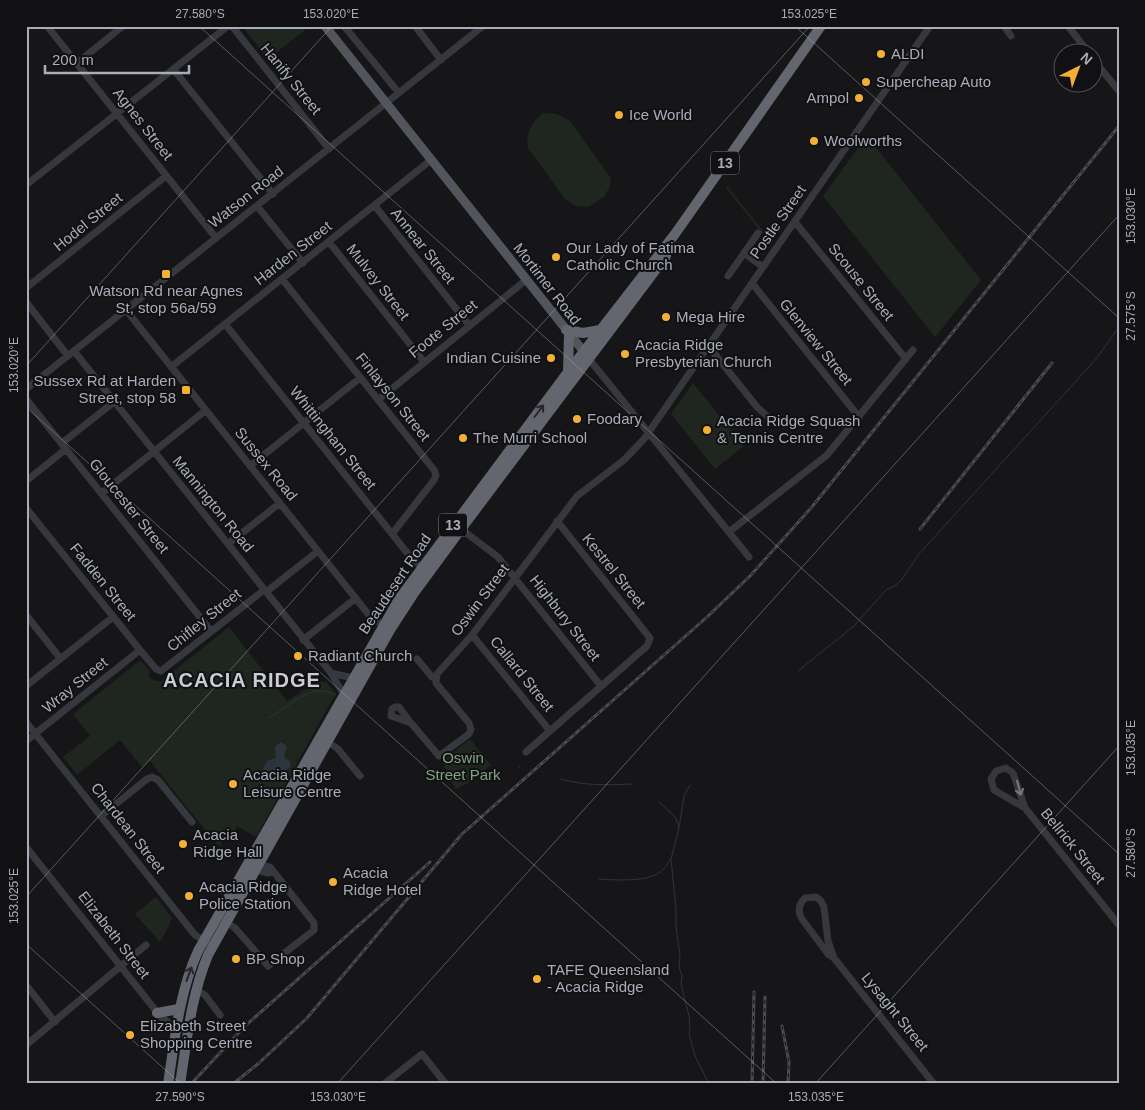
<svg xmlns="http://www.w3.org/2000/svg" width="1145" height="1110" viewBox="0 0 1145 1110" font-family="Arial,sans-serif">
<rect width="100%" height="100%" fill="#161618"/>
<path fill="#1e261f" d="M 242,26 L 310,26 L 268,59 Z
M 543,113 L 557,114 L 570,121 L 611,178 L 610,186 L 604,197 L 588,207 L 576,206 L 565,199 L 528,148 L 527,136 L 533,123 Z
M 867,136 L 981,280 L 935,337 L 823,196 Z
M 729,183 L 728,187 L 771,241 L 774,241 L 770,246 L 770,243 L 726,188 Z
M 693,383 L 744,446 L 715,469 L 671,414 Z
M 229,627 L 287,701 L 317,682 L 326,682 L 336,693 L 256,837 L 237,826 L 230,839 L 223,835 L 221,847 L 213,840 L 150,761 L 142,767 L 120,740 L 77,775 L 63,757 L 90,736 L 73,714 L 139,661 L 142,662 L 150,671 L 149,678 L 157,681 L 161,681 Z
M 470,739 L 491,765 L 475,779 L 457,789 L 455,789 L 442,762 Z
M 156,897 L 172,918 L 167,930 L 160,942 L 135,914 Z"/>
<path fill="#2c353c" d="M 281,742 L 287,746 L 284,756 L 286,759 L 290,761 L 290,767 L 284,772 L 278,770 C 273,773 268,775 263,769 L 267,761 L 276,758 L 275,747 Z"/>
<g fill="none" stroke-linecap="round" stroke-linejoin="round">
<path stroke="#2c353c" stroke-width="1" d="M 798,671 L 854,626 L 886,590 L 896,585 L 902,579 L 919,554 L 1096,359 L 1119,327
M 269,718 C 291,706 311,681 336,695
M 519,767 L 520,767
M 561,779 C 584,786 609,785 632,784
M 690,785 L 684,796 L 679,828 L 671,859 L 676,909 L 676,927 L 680,955 L 679,967 L 682,976 L 681,984 L 689,1016 L 690,1028 L 689,1034 L 695,1056 L 709,1084
M 659,802 L 676,818 L 679,828
M 599,879 C 613,880 644,882 657,874 C 663,871 667,865 670,860"/>
<path stroke="#37383d" stroke-width="7" d="M 47,26 L 216,238
M 232,26 L 329,149
M 344,26 L 399,93
M 415,26 L 441,60
M 1004,26 L 1011,36
M 1068,26 L 1088,52
M 1092,58 L 1119,91
M 77,63 L 123,26
M 174,70 L 273,194
M 26,185 L 228,26
M 257,206 L 303,263
M 375,206 L 469,325
M 795,222 L 906,359
M 329,242 L 424,362
M 744,253 L 763,267
M 728,276 L 758,233
M 282,279 L 434,470 L 436,475 L 434,480 L 392,534
M 752,283 L 859,417
M 26,288 L 166,176
M 26,302 L 68,356
M 126,310 L 369,615 L 385,627
M 225,324 L 412,559 L 422,568
M 708,348 L 714,353 L 757,407 L 768,417
M 74,351 L 331,673 L 344,695
M 589,359 L 749,557
M 171,367 L 431,160
M 26,389 L 483,26
M 26,399 L 211,631
M 378,400 L 526,280
M 62,443 L 114,402
M 250,466 L 360,378
M 26,481 L 66,449
M 102,493 L 206,410
M 26,508 L 140,650 L 156,669 L 161,671 L 264,590
M 461,529 L 498,557 L 601,686
M 729,532 L 827,455 L 913,350
M 228,544 L 280,503
M 266,592 L 318,551
M 26,615 L 60,658
M 472,635 L 550,731
M 303,640 L 356,598
M 417,659 L 432,677 L 436,678
M 331,673 L 353,678
M 26,686 L 113,617
M 26,722 L 195,935 L 213,946
M 411,723 L 399,707 L 395,707 L 392,709 L 391,716 L 411,723 L 439,756 L 469,734 L 471,729 L 469,723 L 436,683 L 437,674 L 472,635 L 577,496 L 624,460 L 644,439 L 930,26
M 26,741 L 140,650
M 328,742 L 338,749 L 360,776
M 526,752 L 647,646 L 650,638 L 557,521
M 1025,808 L 1013,773 L 1006,768 L 996,771 L 991,779 L 994,790 L 1025,808 L 1119,925
M 101,816 L 147,779 L 152,777 L 158,780 L 192,822
M 26,847 L 160,1016 L 172,1025 L 188,1027
M 252,869 L 268,873 L 273,872
M 227,922 L 236,929 L 268,966 L 314,930 L 314,923 L 270,867 L 256,863
M 834,958 L 828,941 L 824,907 L 821,901 L 816,897 L 805,898 C 799,904 797,911 802,919 L 828,954 L 834,958 L 934,1084
M 26,985 L 55,1022
M 196,990 L 205,995 L 220,1015
M 26,1045 L 146,945
M 384,1084 L 422,1054 L 446,1084"/>
<path stroke="#53555c" stroke-width="9" d="M 325,26 L 588,357"/>
<path stroke="#63666e" stroke-width="10" d="M 566,330 L 583,333 L 600,330
M 568,372 L 569,334
M 157,1013 L 179,1009
M 168,1084 C 175,1038 179,993 198,951 L 399,599 L 568,372 L 675,234 L 821,26
M 180,1084 C 187,1040 191,996 208,955 L 390,630 L 414,593 L 461,529 L 666,256"/>
<defs>
<path id="rail" d="M 920,529 L 1052,363
M 782,1026 L 789,1062 L 788,1084
M 191,1084 L 244,1027 L 430,862
M 233,1084 L 259,1063 L 307,1018 L 462,834 L 707,617 L 750,576 L 811,508 L 1119,126
M 752,1084 L 754,992
M 763,1084 L 765,997"/>
</defs>
<use href="#rail" stroke="#4a4c52" stroke-width="3"/>
<use href="#rail" stroke="#111113" stroke-width="1" stroke-dasharray="4" stroke-linecap="butt"/>
</g>
<defs><path id="oneway-shaft" d="M-6 0H5M1.5-3L5.5 0L1.5 3" fill="none" stroke-width="1.6" stroke-linecap="round" stroke-linejoin="round" transform="scale(1.25)"/></defs>
<g stroke="#26262a">
<use href="#oneway-shaft" transform="translate(539 411) rotate(-53)"/>
<use href="#oneway-shaft" transform="translate(189 974) rotate(-70)"/>
</g>
<use stroke="#757881" href="#oneway-shaft" transform="translate(1019 788) rotate(75)"/>
<path fill="none" stroke="#a8adb8" stroke-width="1" stroke-opacity="0.45" d="M 199,26 L 1119,854M 795,26 L 1119,318M 26,366 L 332,26M 26,407 L 777,1084M 26,897 L 810,26M 26,944 L 181,1084M 337,1084 L 1119,215M 815,1084 L 1119,746"/>
<g fill="#f2b134" stroke="#111113" stroke-width="2">
<circle cx="881" cy="54" r="5"/>
<circle cx="866" cy="82" r="5"/>
<circle cx="859" cy="98" r="5"/>
<circle cx="619" cy="115" r="5"/>
<circle cx="814" cy="141" r="5"/>
<circle cx="556" cy="257" r="5"/>
<rect x="161" y="269" width="10" height="10" rx="2.5"/>
<circle cx="666" cy="317" r="5"/>
<circle cx="625" cy="354" r="5"/>
<circle cx="551" cy="358" r="5"/>
<rect x="181" y="385" width="10" height="10" rx="2.5"/>
<circle cx="577" cy="419" r="5"/>
<circle cx="707" cy="430" r="5"/>
<circle cx="463" cy="438" r="5"/>
<circle cx="298" cy="656" r="5"/>
<circle cx="233" cy="784" r="5"/>
<circle cx="183" cy="844" r="5"/>
<circle cx="333" cy="882" r="5"/>
<circle cx="189" cy="896" r="5"/>
<circle cx="236" cy="959" r="5"/>
<circle cx="537" cy="979" r="5"/>
<circle cx="130" cy="1035" r="5"/>
</g>
<g text-anchor="middle" stroke-width="4" stroke-linejoin="round" paint-order="stroke">
<g fill="#111113" stroke="#7b7e86" stroke-width="1">
<rect x="711" y="151.5" width="28" height="23" rx="4"/>
<rect x="439" y="513.5" width="28" height="23" rx="4"/>
</g>
<g font-size="14" font-weight="bold" fill="#a8adb8">
<text x="725" y="168">13</text>
<text x="453" y="530">13</text>
</g>
<g font-size="15" fill="#a8adb8" stroke="#111113" text-anchor="start">
<text x="891" y="59">ALDI</text>
<text x="876" y="87">Supercheap Auto</text>
<text x="849" y="103" text-anchor="end">Ampol</text>
<text x="629" y="120">Ice World</text>
<text x="824" y="146">Woolworths</text>
<text x="566" y="253">Our Lady of Fatima<tspan x="566" dy="17">Catholic Church</tspan></text>
<text x="166" y="296" text-anchor="middle">Watson Rd near Agnes<tspan x="166" dy="17">St, stop 56a/59</tspan></text>
<text x="676" y="322">Mega Hire</text>
<text x="635" y="350">Acacia Ridge<tspan x="635" dy="17">Presbyterian Church</tspan></text>
<text x="541" y="363" text-anchor="end">Indian Cuisine</text>
<text x="176" y="386" text-anchor="end">Sussex Rd at Harden<tspan x="176" dy="17">Street, stop 58</tspan></text>
<text x="587" y="424">Foodary</text>
<text x="717" y="426">Acacia Ridge Squash<tspan x="717" dy="17">&amp; Tennis Centre</tspan></text>
<text x="473" y="443">The Murri School</text>
<text x="308" y="661">Radiant Church</text>
<text x="243" y="780">Acacia Ridge<tspan x="243" dy="17">Leisure Centre</tspan></text>
<text x="193" y="840">Acacia<tspan x="193" dy="17">Ridge Hall</tspan></text>
<text x="343" y="878">Acacia<tspan x="343" dy="17">Ridge Hotel</tspan></text>
<text x="199" y="892">Acacia Ridge<tspan x="199" dy="17">Police Station</tspan></text>
<text x="246" y="964">BP Shop</text>
<text x="547" y="975">TAFE Queensland<tspan x="547" dy="17">- Acacia Ridge</tspan></text>
<text x="140" y="1031">Elizabeth Street<tspan x="140" dy="17">Shopping Centre</tspan></text>
</g>
<g font-size="15" fill="#a8adb8" stroke="#111113">
<text transform="translate(291 79) rotate(51)" y="5">Hanify Street</text>
<text transform="translate(143 124) rotate(52)" y="5">Agnes Street</text>
<text transform="translate(246 197) rotate(-38)" y="5">Watson Road</text>
<text transform="translate(88 222) rotate(-39)" y="5">Hodel Street</text>
<text transform="translate(778 222) rotate(-55)" y="5">Postle Street</text>
<text transform="translate(423 246) rotate(51)" y="5">Annear Street</text>
<text transform="translate(293 253) rotate(-38)" y="5">Harden Street</text>
<text transform="translate(378 282) rotate(52)" y="5">Mulvey Street</text>
<text transform="translate(861 282) rotate(51)" y="5">Scouse Street</text>
<text transform="translate(547 284) rotate(52)" y="5">Mortimer Road</text>
<text transform="translate(443 329) rotate(-39)" y="5">Foote Street</text>
<text transform="translate(816 342) rotate(51)" y="5">Glenview Street</text>
<text transform="translate(393 397) rotate(51)" y="5">Finlayson Street</text>
<text transform="translate(333 438) rotate(51)" y="5">Whittingham Street</text>
<text transform="translate(266 464) rotate(51)" y="5">Sussex Road</text>
<text transform="translate(213 504) rotate(51)" y="5">Mannington Road</text>
<text transform="translate(129 506) rotate(51)" y="5">Gloucester Street</text>
<text transform="translate(614 571) rotate(51)" y="5">Kestrel Street</text>
<text transform="translate(103 582) rotate(51)" y="5">Fadden Street</text>
<text transform="translate(395 584) rotate(-56)" y="5">Beaudesert Road</text>
<text transform="translate(480 600) rotate(-53)" y="5">Oswin Street</text>
<text transform="translate(565 618) rotate(52)" y="5">Highbury Street</text>
<text transform="translate(204 620) rotate(-39)" y="5">Chifley Street</text>
<text transform="translate(522 674) rotate(51)" y="5">Callard Street</text>
<text transform="translate(75 685) rotate(-39)" y="5">Wray Street</text>
<text transform="translate(128 828) rotate(52)" y="5">Chardean Street</text>
<text transform="translate(1073 846) rotate(51)" y="5">Bellrick Street</text>
<text transform="translate(114 935) rotate(52)" y="5">Elizabeth Street</text>
<text transform="translate(895 1012) rotate(51)" y="5">Lysaght Street</text>
</g>
<g font-size="15" fill="#7fa381" stroke="#111113">
<text x="463" y="763">Oswin<tspan x="463" dy="17">Street Park</tspan></text>
</g>
<g font-size="20" font-weight="bold" letter-spacing="1" fill="#c9ccd4" stroke="#111113">
<text x="242" y="687">ACACIA RIDGE</text>
</g>
</g>
<rect width="1145" height="1110" fill="none" stroke="#111113" stroke-width="55"/>
<g transform="translate(1078 68) rotate(42)"><circle r="24" fill="#111113" stroke="#4d4f55"/>
<path d="M0-4L9 19L0 12L-9 19Z" fill="#f2b134"/>
<text y="-8" font-size="14" font-weight="bold" text-anchor="middle" fill="#a8adb8">N</text>
</g>
<path d="M45 65v8h144v-8" fill="none" stroke="#a8adb8" stroke-width="2.5"/>
<text x="52" y="65" font-size="15" fill="#a8adb8" stroke="#111113" stroke-width="4" paint-order="stroke">200 m</text>
<rect x="28" y="28" width="1090" height="1054" fill="none" stroke="#a8adb8" stroke-width="2"/>
<g font-size="12" text-anchor="middle" fill="#a8adb8">
<text x="200" y="18">27.580°S</text>
<text x="331" y="18">153.020°E</text>
<text x="809" y="18">153.025°E</text>
<text transform="translate(1131 216) rotate(-90)" y="4">153.030°E</text>
<text transform="translate(1131 316) rotate(-90)" y="4">27.575°S</text>
<text transform="translate(14 365) rotate(-90)" y="4">153.020°E</text>
<text transform="translate(1131 748) rotate(-90)" y="4">153.035°E</text>
<text transform="translate(1131 853) rotate(-90)" y="4">27.580°S</text>
<text transform="translate(14 896) rotate(-90)" y="4">153.025°E</text>
<text x="180" y="1101">27.590°S</text>
<text x="338" y="1101">153.030°E</text>
<text x="816" y="1101">153.035°E</text>
</g>
</svg>
